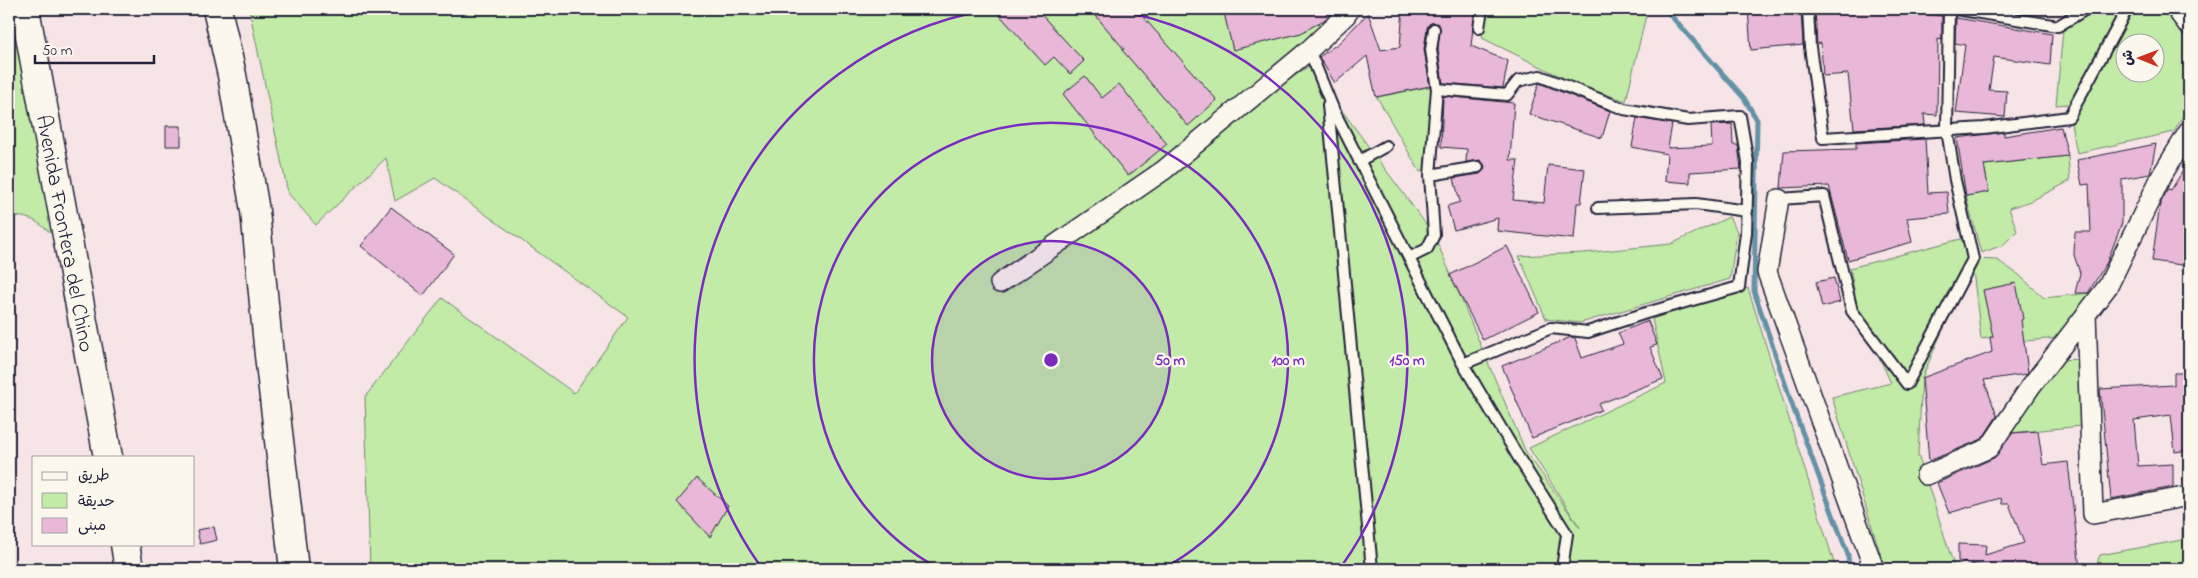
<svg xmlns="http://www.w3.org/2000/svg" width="2198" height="578" viewBox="0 0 2198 578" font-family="'Indie Flower','Playpen Sans Arabic',sans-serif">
<rect width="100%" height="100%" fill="#f6e4e6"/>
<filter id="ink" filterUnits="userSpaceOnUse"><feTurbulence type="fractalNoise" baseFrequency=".02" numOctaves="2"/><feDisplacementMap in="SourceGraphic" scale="10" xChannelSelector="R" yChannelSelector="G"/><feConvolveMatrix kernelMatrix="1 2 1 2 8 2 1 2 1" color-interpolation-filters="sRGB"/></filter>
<g filter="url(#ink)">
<path fill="#c1eba7" stroke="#728671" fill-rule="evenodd" d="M 9,9 L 15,9 L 58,240 C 41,224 34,216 9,216 Z
M 249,9 L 1349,9 L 1134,184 L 1309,66 L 1434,235 L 1525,450 L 1580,528 L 1529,448 L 1666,383 L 1652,319 L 1748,288 L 1836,569 L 370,569 L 365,397 L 442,298 L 574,393 L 628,317 L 435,178 L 395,201 L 386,158 L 316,225 L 288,193 Z
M 1487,9 L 1642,9 L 1646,15 L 1626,101 L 1578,85 L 1482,38 Z
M 2065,9 L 2189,9 L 2189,105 L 2174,132 L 2077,153 L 2067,104 L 2056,105 ZM 2126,42 L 2156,42 L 2156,72 L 2126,72 Z
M 1433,86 L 1425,170 L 1420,172 L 1377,97 Z
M 2068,156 L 2070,181 L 2031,201 L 2009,208 L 2017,231 L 2003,245 L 1981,253 L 1966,196 L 1989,192 L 1984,165 Z
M 1729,217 L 1737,231 L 1730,279 L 1580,323 L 1546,319 L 1519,256 L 1584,253 L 1671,244 Z
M 1968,237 L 1973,259 L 1997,260 L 2019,275 L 2044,298 L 2090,293 L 2059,338 L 2024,341 L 2022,333 L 1981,339 L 1972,261 L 1922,378 L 1918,454 L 1955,569 L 1885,569 L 1832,397 L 1891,383 L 1858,312 L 1850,268 Z
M 2081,359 L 2081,426 L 2011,433 L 2059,360 Z
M 2189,505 L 2189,569 L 2095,569 L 2100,555 L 2182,540 L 2183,506 Z"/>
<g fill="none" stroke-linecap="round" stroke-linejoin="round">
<path stroke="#6392a6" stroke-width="5" d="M 1665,9 L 1744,98 L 1757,120 L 1754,291 L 1794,410 L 1848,555 L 1849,569"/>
</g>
<path fill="#e9b8d8" stroke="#22223b" d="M 994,9 L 1036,9 L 1084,61 L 1070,74 L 1054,57 L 1045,65 Z
M 1090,9 L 1136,9 L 1217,100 L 1188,126 L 1122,50 L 1124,49 Z
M 1223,9 L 1336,9 L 1324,20 L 1301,33 L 1233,50 Z
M 1403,9 L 1475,9 L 1471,46 L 1508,61 L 1503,88 L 1443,83 L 1438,50 L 1440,27 L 1434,22 L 1429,24 L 1427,28 L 1424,49 L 1430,86 L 1376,97 L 1367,56 L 1335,83 L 1319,57 L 1340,42 L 1368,13 L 1381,50 L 1400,47 Z
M 1748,9 L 1801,9 L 1803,45 L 1751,50 Z
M 1815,9 L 1867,9 L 1942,16 L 1942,40 L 1938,39 L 1937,115 L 1924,114 L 1925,125 L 1854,129 L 1848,74 L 1823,76 L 1821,43 L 1817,44 Z
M 1956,18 L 2052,34 L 2050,65 L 1994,57 L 1989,90 L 2007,91 L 2005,117 L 1956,113 L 1965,45 L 1955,43 Z
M 1085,76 L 1102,98 L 1119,84 L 1167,144 L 1128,176 L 1063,94 Z
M 1539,83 L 1610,111 L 1602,138 L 1529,114 Z
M 1443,96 L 1514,103 L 1510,160 L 1518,160 L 1513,200 L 1544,203 L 1548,165 L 1585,169 L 1581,203 L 1577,203 L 1574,239 L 1497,231 L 1498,218 L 1454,230 L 1447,206 L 1460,202 L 1454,178 L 1480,174 L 1484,170 L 1485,166 L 1480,160 L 1466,162 L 1467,149 L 1441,147 Z
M 1637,118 L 1672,124 L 1668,148 L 1712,146 L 1711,125 L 1732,124 L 1733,145 L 1738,145 L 1741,169 L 1690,172 L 1690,183 L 1665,181 L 1667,154 L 1632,147 Z
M 166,126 L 181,126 L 181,146 L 166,146 Z
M 2061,127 L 2068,156 L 1984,165 L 1989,192 L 1966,196 L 1957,138 L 2004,132 L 2004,136 Z
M 1925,139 L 1928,193 L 1947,192 L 1949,214 L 1907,218 L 1912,242 L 1848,260 L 1829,186 L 1781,188 L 1784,151 L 1856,149 L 1856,143 Z
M 2156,144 L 2150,174 L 2122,179 L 2122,223 L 2107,262 L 2088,293 L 2075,293 L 2080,273 L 2074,255 L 2075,232 L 2091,232 L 2089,184 L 2082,185 L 2077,160 Z
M 2189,161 L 2189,266 L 2152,261 L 2160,204 L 2168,189 L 2171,190 Z
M 391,207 L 454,254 L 423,296 L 361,246 Z
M 1507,246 L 1539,312 L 1483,340 L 1450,275 Z
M 1834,278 L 1840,302 L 1822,307 L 1816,282 Z
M 2016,283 L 2023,319 L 2021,320 L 2028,372 L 2026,374 L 1984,380 L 1997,416 L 1982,439 L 1929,461 L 1922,378 L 1992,352 L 1990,337 L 1993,337 L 1983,290 Z
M 1648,321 L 1657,345 L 1650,347 L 1663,379 L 1599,404 L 1601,410 L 1532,438 L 1502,366 L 1571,337 L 1575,338 L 1582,358 L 1623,344 L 1618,333 Z
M 2174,373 L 2189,373 L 2189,450 L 2175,452 L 2171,415 L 2134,420 L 2138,466 L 2173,464 L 2173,487 L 2111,499 L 2100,389 L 2174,385 Z
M 2038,431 L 2043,465 L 2068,462 L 2080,569 L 1992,569 L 1958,561 L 1958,544 L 1986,545 L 1985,555 L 2024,543 L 2009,504 L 2002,504 L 2001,498 L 1949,513 L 1937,483 L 1994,458 L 2013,433 Z
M 697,478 L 728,506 L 710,537 L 677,502 Z
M 214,527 L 217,540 L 200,544 L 197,530 Z"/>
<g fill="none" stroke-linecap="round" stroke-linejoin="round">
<defs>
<path id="lane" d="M 1808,9 L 1810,47 L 1823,138 L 1984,128 L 2069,117 L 2127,9
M 1956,9 L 2058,26 L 2086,9
M 1479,28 L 1482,9
M 1434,29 L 1431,50 L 1437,89 L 1507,95 L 1518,81 L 1540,76 L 1624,109 L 1688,120 L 1740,116 L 1748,162 L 1746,233 L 1739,287 L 1646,313 L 1588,332 L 1551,328 L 1463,364
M 1309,50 L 1334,111 L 1463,364 L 1520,460 L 1567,534 L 1562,569
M 1328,105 L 1372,569
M 1359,161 L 1386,146
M 1430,175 L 1478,167
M 1779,199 L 1824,196 L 1852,311 L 1907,384 L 1973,259 L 1955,180 L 1947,130 L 1949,9
M 1598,208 L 1696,204 L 1747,211
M 1409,258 L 1427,249 L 1434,235 L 1430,175 L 1437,89"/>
<path id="street" d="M 2176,9 L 2189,26
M 1779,199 L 1767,272 L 1874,569
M 1000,283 L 1164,170 L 1309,50 L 1346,15 L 1350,9
M 2086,314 L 2093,514 L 2189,496
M 1926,475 L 1989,448 L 2031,386 L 2108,286 L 2162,175 L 2189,131"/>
<g id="secondary">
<path id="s1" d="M 25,9 L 108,457"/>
<path d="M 217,9 L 232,75 L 255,211 L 269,355 L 294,569"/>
<path d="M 125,544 L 129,569"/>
</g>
</defs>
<use href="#lane" stroke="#22223b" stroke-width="14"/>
<use href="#street" stroke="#22223b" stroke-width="22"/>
<use href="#secondary" stroke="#22223b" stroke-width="31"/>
<use href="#lane" stroke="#fbf7ec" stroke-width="10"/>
<use href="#street" stroke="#fbf7ec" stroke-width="19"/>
<use href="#secondary" stroke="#fbf7ec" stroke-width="28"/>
</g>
</g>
<circle cx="1051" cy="360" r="119" fill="#7b2cbf" fill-opacity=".12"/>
<g fill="none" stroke="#7b2cbf" stroke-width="2.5">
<circle cx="1051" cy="360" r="119"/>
<path d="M938 568A237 237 0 1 1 1164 568"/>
<path d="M761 567A356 356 0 0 1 992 9M1110 9A356 356 0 0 1 1341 567"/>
</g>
<g text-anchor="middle" stroke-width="4.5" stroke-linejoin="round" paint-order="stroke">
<g font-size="22" fill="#22223b" stroke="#fbf7ec">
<text dy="8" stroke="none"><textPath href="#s1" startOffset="228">Avenida Frontera del Chino</textPath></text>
</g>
</g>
<circle cx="1051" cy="360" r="8" fill="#7b2cbf" stroke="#fbf7ec" stroke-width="2.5"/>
<g font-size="15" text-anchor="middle" font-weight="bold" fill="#7b2cbf" stroke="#fbf7ec" stroke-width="4.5" stroke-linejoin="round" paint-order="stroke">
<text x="1170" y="365">50 m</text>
<text x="1288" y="365">100 m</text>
<text x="1407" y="365">150 m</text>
</g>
<rect width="2198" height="578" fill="none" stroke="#fbf7ec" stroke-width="30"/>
<rect x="15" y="15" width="2168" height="548" fill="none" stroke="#22223b" stroke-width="2" filter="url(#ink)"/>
<rect x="32" y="456" width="162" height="90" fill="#fbf7ec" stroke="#a4a2a5"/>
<rect x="42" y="472" width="25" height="8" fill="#fbf7ec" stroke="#a4a2a5"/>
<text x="78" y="480" font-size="15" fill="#22223b">طريق</text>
<rect x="42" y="493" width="25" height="15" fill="#c1eba7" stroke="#a4a2a5"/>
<text x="78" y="506" font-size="15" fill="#22223b">حديقة</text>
<rect x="42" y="518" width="25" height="15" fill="#e9b8d8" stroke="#a4a2a5"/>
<text x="78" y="530" font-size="15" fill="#22223b">مبنى</text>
<g transform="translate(2140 58) rotate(271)"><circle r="24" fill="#fbf7ec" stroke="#a4a2a5"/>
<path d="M0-4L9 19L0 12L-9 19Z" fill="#c8321e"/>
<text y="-8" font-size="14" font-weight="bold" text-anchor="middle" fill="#22223b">ش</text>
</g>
<path d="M35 55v8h119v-8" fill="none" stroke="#22223b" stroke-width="2.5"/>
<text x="42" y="55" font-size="15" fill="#22223b" stroke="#fbf7ec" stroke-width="4" paint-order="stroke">50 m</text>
</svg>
